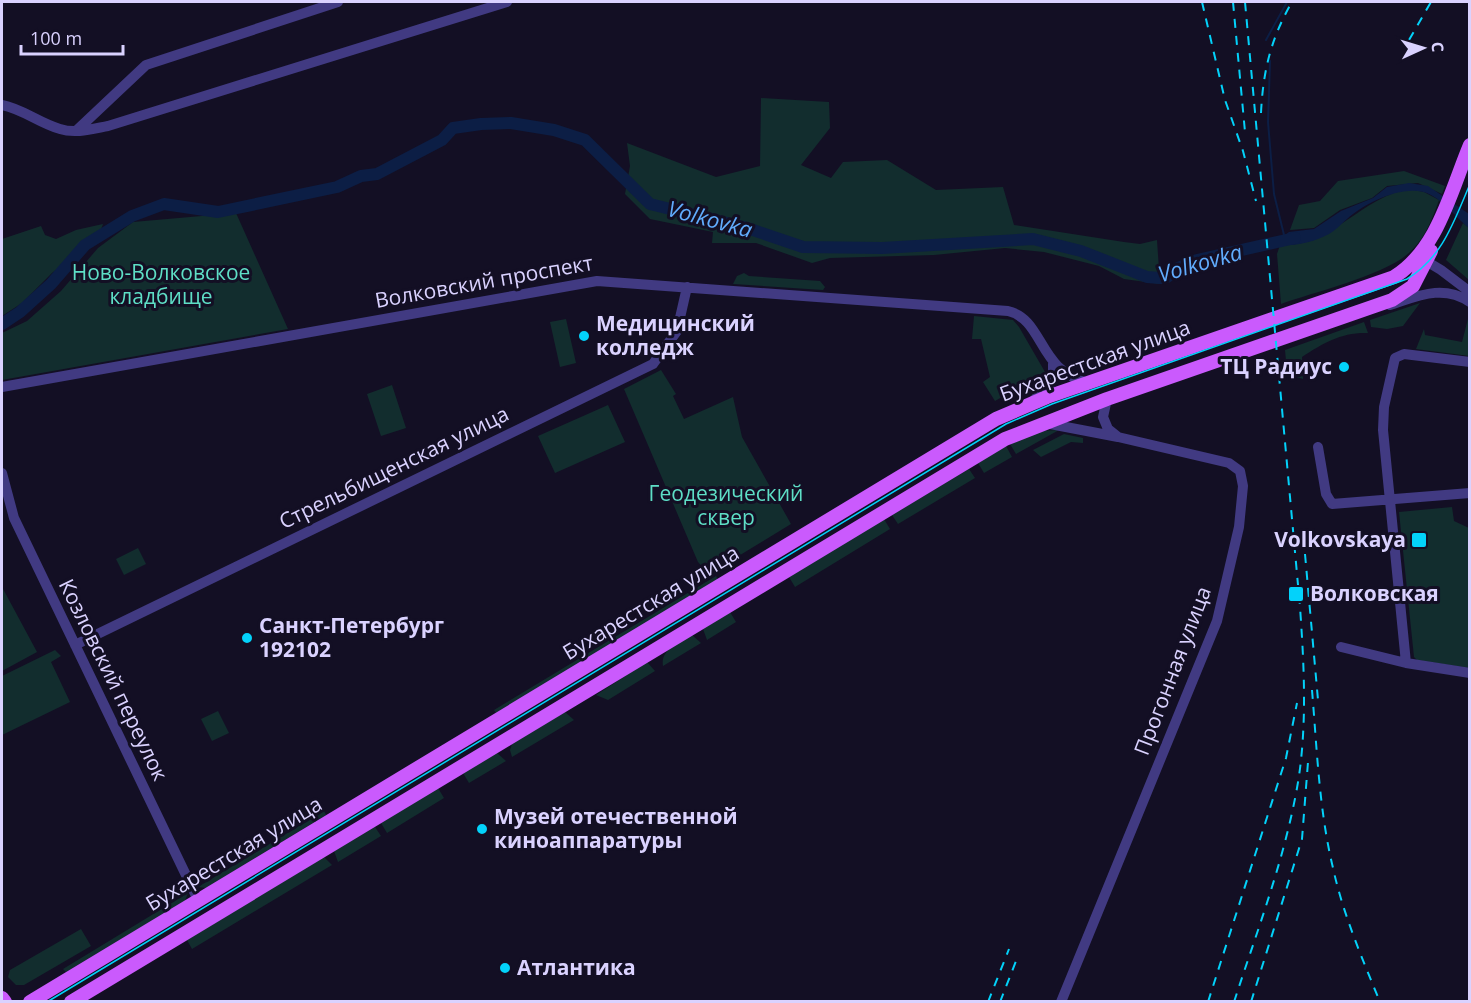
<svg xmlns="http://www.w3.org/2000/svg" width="1471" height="1003" viewBox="0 0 1471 1003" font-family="'Open Sans',sans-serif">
<rect width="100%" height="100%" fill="#130f24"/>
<path fill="#122d2e" d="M 761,98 L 829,102 L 830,128 L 801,165 L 831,178 L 843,162 L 887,160 L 936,190 L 1003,187 L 1014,225 L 1124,242 L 1140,244 L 1157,240 L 1160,284 L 1124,279 L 1099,266 L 1044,252 L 1005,248 L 934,255 L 830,258 L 812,263 L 756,243 L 712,243 L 713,232 L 650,219 L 625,194 L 630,166 L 627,143 L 716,177 L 760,166 Z
M 1404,171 L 1445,186 L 1442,194 L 1418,183 L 1387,186 L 1372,198 L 1340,210 L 1314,228 L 1290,230 L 1299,205 L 1320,201 L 1338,181 Z
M 1410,189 L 1424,192 L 1439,200 C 1433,217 1426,236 1413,249 C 1391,274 1314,292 1281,304 L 1277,254 L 1280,245 C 1332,248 1361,196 1410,189 Z
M 236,213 L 288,329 L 2,380 L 2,333 L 27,321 L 61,291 L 98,248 L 133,222 Z
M 1463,223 L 1469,228 L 1469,280 L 1446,260 Z
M 103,224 L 98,238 L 52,273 L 22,303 L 2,316 L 2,239 L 41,226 L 45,235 L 56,239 L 76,230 Z
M 744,273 L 749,276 L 820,281 L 825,287 L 823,290 L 733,284 L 737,276 Z
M 1420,303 L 1403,326 L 1387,329 L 1371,327 L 1370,320 Z
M 1469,315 L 1469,356 L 1416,349 L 1424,329 L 1425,335 L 1462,342 Z
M 974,316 L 1013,320 L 1019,327 L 1045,372 L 995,401 L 983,382 L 990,377 L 981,339 L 972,339 Z
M 566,319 L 576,363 L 560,367 L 550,322 Z
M 1364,322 L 1368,333 C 1342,332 1323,343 1302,357 L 1303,379 L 1293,376 L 1291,361 L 1286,361 L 1285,350 Z
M 661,370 L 676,394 L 673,396 L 684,419 L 733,397 L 742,437 L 791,524 L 709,574 L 698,562 L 624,389 Z
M 392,385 L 406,428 L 381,436 L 367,394 Z
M 608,405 L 625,442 L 555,473 L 538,436 Z
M 1059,430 L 1016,454 L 1010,444 L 1039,431 Z
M 1064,434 L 1083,438 L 1083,443 L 1071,442 L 1041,457 L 1033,450 Z
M 1006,446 L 1012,457 L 984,473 L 978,463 Z
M 969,469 L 975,478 L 898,524 L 892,515 Z
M 1452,507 L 1454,521 L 1469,528 L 1469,668 L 1417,660 L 1414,657 L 1399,512 Z
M 884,519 L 890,529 L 795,587 L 789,577 Z
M 138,548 L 146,564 L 124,575 L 116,559 Z
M 716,576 L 718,580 L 496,713 L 494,710 Z
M 2,587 L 37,652 L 2,671 Z
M 730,612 L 736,622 L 707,640 L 703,629 Z
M 692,635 L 701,643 L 663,666 C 660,649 680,643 692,635 Z
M 55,650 L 61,656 L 51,662 L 70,702 L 2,735 L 2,676 Z
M 647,662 L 655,671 L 608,700 L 596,695 Z
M 218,711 L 229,733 L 212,741 L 201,719 Z
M 565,712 L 574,720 L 512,757 L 510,750 L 512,744 Z
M 497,753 L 506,761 L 469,783 L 463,773 Z
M 438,788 L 444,798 L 387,833 L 381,823 Z
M 324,811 L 326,815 L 206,888 L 198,887 Z
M 375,827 L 381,836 L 338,862 L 334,851 Z
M 324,857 L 332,865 L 192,949 L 187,940 Z
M 188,893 L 185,901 L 66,972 L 63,969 Z
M 81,929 L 91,946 L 24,985 L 16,985 L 8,977 L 10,970 Z"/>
<path fill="#0c1e45" d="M 1409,183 L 1428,186 L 1469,214 L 1469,228 C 1456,218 1446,203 1431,195 C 1407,182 1366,202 1347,219 C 1341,224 1336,230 1329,234 C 1314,242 1297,246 1280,245 L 1280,239 L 1289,232 L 1314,229 L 1341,211 L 1373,198 L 1387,187 Z"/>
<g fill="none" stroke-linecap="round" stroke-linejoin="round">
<path stroke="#0c1e45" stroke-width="2" d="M 1266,40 L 1287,2
M 1270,61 L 1268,122 L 1274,194 L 1285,239"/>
<path stroke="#0c1e45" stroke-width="12" d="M 2,324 L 20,312 L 51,284 L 85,245 L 132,216 L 164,204 L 218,212 L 337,187 L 361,176 L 377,174 L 442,140 L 453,128 L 481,124 L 511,123 L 554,130 L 585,140 L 650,204 L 747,228 L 803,247 L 882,248 L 1033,239 L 1081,251 L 1147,277 L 1160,278 L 1167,277 L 1178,268 L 1197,260 L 1295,238"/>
<path stroke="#413a82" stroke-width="10" d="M 2,105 C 23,109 39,123 60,129 C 75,134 92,129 108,126 L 507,2
M 76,131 L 146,65 L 338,2
M 1421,258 L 1441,270 L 1470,292
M 1390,305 C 1418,296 1443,284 1470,302
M 2,387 L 597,281 L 1008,311 C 1045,320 1037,371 1089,383
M 1107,399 L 1103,417 L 1108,429 L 1118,437
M 1034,400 L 1053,381 L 1053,364
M 1045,423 L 1118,437 L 1229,463 L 1240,471 L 1243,486 L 1239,527 L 1217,621 L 1061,1002
M 1318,447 L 1326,494 L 1332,504 L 1470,493
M 2,473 L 14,518 L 198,900
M 75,645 L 653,364 L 677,331 L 687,287
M 1341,647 L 1406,663 L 1470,673
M 1406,663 L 1383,430 L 1384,407 L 1395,358 L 1404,354 L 1470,362"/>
<path stroke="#ca5afd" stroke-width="14" d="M 2,998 L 5,1002
M 30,1002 L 996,419 L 1047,397 L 1394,277 C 1438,250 1451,190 1470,145
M 71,1002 L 1005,439 L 1107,399 L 1392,300 L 1413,286 L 1431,251"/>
<path stroke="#03d2fa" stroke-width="1.5" d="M 47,1002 L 1006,424 L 1052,404 L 1407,279 C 1443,257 1454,221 1470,184"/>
<path stroke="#03d2fa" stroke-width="2" stroke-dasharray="9 8" stroke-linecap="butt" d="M 1202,2 L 1225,100 L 1243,151 L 1256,201
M 1233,2 L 1245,132
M 1409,40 L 1431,2
M 1261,113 C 1263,71 1271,38 1292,2
M 1305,554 L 1318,700
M 1312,690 C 1317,749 1319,810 1333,868 C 1343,914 1362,958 1380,1002
M 988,1002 L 1009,949
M 1000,1002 L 1018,956
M 1208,1002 L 1286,758 L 1297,703
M 1234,1002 C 1258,928 1287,853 1299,776 C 1307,720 1304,664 1300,607 L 1245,2
M 1251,1002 L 1302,839 L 1308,762"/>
</g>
<g fill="#03d2fa" stroke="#130f24" stroke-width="2">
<circle cx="584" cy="336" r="6"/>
<circle cx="1344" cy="367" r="6"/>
<rect x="1411" y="532" width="16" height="16" rx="3"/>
<rect x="1288" y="586" width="16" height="16" rx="3"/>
<circle cx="247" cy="638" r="6"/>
<circle cx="482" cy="829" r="6"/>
<circle cx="505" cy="968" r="6"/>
</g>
<g text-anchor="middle" stroke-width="6" stroke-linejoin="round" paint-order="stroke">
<g font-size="21" fill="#5edec6" stroke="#130f24">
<text x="161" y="280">Ново-Волковское<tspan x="161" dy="24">кладбище</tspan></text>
<text x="726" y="501">Геодезический<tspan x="726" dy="24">сквер</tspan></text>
</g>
<g font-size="21" fill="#dad2ff" stroke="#130f24">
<text transform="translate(484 282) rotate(-10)" y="7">Волковский проспект</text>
<text transform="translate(1095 361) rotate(-20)" y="7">Бухарестская улица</text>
<text transform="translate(394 468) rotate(-26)" y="7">Стрельбищенская улица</text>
<text transform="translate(651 603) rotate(-31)" y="7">Бухарестская улица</text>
<text transform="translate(1173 671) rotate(-69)" y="7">Прогонная улица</text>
<text transform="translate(113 680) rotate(64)" y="7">Козловский переулок</text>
<text transform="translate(234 854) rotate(-31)" y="7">Бухарестская улица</text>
</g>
<g font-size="21" font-weight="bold" fill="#dad2ff" stroke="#130f24" text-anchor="start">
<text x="596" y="331">Медицинский<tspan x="596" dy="24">колледж</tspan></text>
<text x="1332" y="374" text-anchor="end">ТЦ Радиус</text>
<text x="1406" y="547" text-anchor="end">Volkovskaya</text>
<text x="1310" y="601">Волковская</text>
<text x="259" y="633">Санкт-Петербург<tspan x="259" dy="24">192102</tspan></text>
<text x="494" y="824">Музей отечественной<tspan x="494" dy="24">киноаппаратуры</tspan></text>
<text x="517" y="975">Атлантика</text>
</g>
<g font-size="22" font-style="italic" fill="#61acfd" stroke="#130f24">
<text transform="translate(710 219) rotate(15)" y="8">Volkovka</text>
<text transform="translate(1200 263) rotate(-16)" y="8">Volkovka</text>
</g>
</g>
<rect width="1471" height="1003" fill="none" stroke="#dad2ff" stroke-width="6"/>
<g transform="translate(1423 48) rotate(86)" stroke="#130f24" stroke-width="4.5" paint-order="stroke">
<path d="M0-4.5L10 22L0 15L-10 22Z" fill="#dad2ff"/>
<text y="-9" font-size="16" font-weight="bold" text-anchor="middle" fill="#dad2ff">С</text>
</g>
<path d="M21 45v9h102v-9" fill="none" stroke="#dad2ff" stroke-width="3"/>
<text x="30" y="45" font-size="18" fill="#dad2ff" stroke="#130f24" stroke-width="4.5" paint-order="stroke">100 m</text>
</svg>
